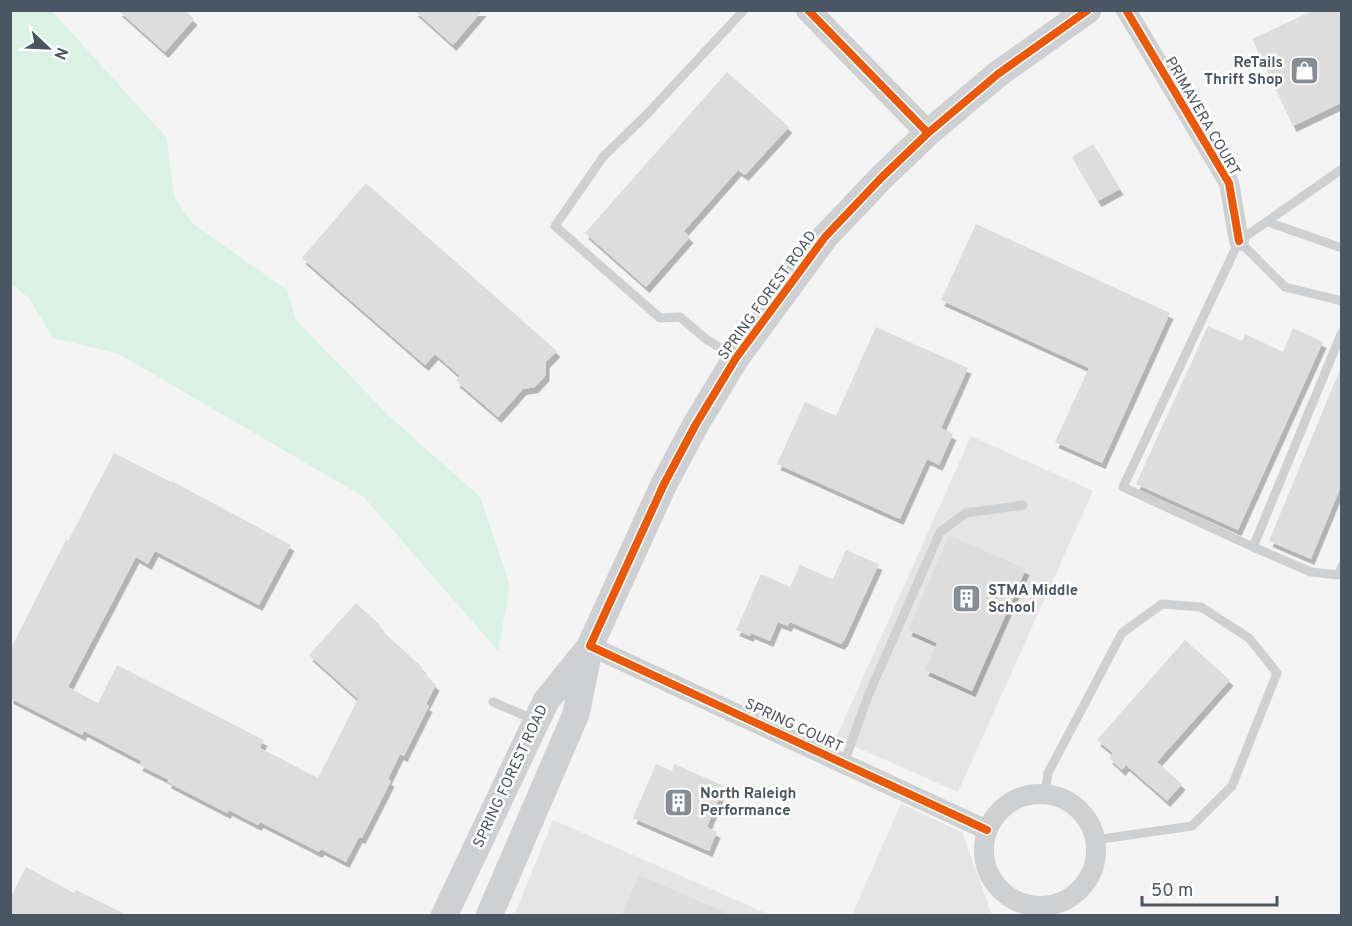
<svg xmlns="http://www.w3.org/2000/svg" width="1352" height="926" viewBox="0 0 1352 926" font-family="Overpass,sans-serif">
<defs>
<filter id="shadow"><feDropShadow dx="3.5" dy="6" stdDeviation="0" flood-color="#0004"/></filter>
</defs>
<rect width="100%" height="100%" fill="#f4f4f4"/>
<path fill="#e6e5e6" d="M 971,436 L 1093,491 L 958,792 L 836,738 Z
M 901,804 L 962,832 L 992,915 L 852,915 Z
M 553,820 L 770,915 L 514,916 Z"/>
<path fill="#d9f2e3" d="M 10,11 L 52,11 L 166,137 L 175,198 L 192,223 L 287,290 L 296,320 L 389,416 L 480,497 L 510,585 L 498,651 L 364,497 L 119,354 L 53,338 L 29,298 L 11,284 Z"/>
<path fill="#ddddde" filter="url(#shadow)" d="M 118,10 L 184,10 L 194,19 L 165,52 Z
M 414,10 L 483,10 L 453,45 Z
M 1314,10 L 1341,10 L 1341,103 L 1293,126 L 1252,39 Z
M 727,72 L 789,127 L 745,175 L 738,170 L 684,231 L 690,237 L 646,287 L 585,233 Z
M 1093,144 L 1120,189 L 1098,201 L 1072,157 Z
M 366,183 L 557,351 L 546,362 L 546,375 L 535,387 L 523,389 L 498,417 L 456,381 L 460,376 L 435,354 L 425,365 L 302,258 Z
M 976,224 L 1170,313 L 1102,463 L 1055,442 L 1089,368 L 941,300 Z
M 1208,326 L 1242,341 L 1245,334 L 1283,352 L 1293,328 L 1323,342 L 1238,530 L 1136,484 Z
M 876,327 L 968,368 L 941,428 L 953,434 L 939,465 L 927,459 L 900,519 L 777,464 L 805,402 L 836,416 Z
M 1341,367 L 1341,486 L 1311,559 L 1269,541 Z
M 114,453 L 171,482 L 172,481 L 291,545 L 259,605 L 155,551 L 148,564 L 136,557 L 68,687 L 98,703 L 117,665 L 264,740 L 260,748 L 318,778 L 358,699 L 309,655 L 356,603 L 381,626 L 379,628 L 423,668 L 421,670 L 436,685 L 426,704 L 429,706 L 404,756 L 400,754 L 388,779 L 391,781 L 362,838 L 359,837 L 346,862 L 321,849 L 319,852 L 260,822 L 258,825 L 229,810 L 227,813 L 167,782 L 169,780 L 139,765 L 141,761 L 84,731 L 82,735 L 10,698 L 10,650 L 66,540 L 68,541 Z
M 949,535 L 1026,569 L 972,691 L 925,670 L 937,643 L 908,630 Z
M 846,550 L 879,564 L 844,641 L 843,641 L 841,644 L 790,622 L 788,626 L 778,622 L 770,641 L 751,633 L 750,636 L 736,630 L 761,574 L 790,587 L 800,565 L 833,579 Z
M 1185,640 L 1230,680 L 1157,762 L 1182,784 L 1167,801 L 1126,765 L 1122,770 L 1109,758 L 1113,753 L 1097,740 Z
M 656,764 L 672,771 L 674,764 L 724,786 L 707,827 L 717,832 L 709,851 L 633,818 Z
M 26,867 L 74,893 L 76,890 L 127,915 L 10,915 L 10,899 Z
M 639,875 L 731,915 L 621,915 Z"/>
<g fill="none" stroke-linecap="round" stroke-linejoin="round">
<path stroke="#ced0d2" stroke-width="9" d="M 1268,222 L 1342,248
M 1239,241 L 1285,287 L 1342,301
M 1342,332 L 1253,547 L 1311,572 L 1338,575 L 1342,566
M 733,356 L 706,339 L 680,317 L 660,318 L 555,226 L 603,157 L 648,113 L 744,10
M 1253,547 L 1123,487 L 1239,241 L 1342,169
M 493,702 L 535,720
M 844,763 L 868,696 L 940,532 L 966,513 L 1023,505
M 1045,794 L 1048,773 L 1122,633 L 1162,604 L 1201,607 L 1249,638 L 1277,673 L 1232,786 L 1192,826 L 1095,840
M 1044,906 L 1045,916"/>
<path stroke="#ced0d2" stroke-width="20" d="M 1126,10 L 1229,183 L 1239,241
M 590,646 L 987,830
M984 850a56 56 0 1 1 112 0a56 56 0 1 1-112 0Z"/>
<path stroke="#ced0d2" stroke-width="24" d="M 808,10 L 928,133"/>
<path stroke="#ced0d4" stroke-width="27" d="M 444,916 L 546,701 L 588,649
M 489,916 L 576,714 L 590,646 L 664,484 L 696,424 L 736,358 L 825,237 L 882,177 L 928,133 L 998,74 L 1088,10"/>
<defs>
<path id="cycleway" d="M 808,10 L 928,133
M 1126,10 L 1229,183 L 1239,241
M 987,830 L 590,646 L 664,484 L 696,424 L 736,358 L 825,237 L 882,177 L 928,133 L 998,74 L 1088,10"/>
</defs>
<use href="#cycleway" stroke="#fff" stroke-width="11"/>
<use href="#cycleway" stroke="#e8590c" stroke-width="8"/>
</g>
<defs>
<symbol id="shop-square" viewBox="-11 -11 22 22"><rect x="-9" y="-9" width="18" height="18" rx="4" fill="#868d94" stroke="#fff"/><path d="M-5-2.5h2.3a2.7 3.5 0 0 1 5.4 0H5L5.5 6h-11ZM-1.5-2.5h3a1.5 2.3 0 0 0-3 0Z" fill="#fff"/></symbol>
<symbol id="building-square" viewBox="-11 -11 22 22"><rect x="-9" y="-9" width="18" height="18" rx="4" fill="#868d94" stroke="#fff"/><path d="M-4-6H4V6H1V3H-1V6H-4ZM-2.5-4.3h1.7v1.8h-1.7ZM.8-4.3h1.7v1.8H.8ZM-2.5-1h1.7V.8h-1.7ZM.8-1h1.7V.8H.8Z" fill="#fff"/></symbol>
</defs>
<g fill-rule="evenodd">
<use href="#shop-square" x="1288" y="54" width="33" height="33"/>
<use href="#building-square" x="950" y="582" width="33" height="33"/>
<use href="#building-square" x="662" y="786" width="33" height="33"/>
</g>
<g text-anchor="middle" stroke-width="5" stroke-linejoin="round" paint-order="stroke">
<g font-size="15" font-weight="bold" fill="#4a5661" stroke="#fff" text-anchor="start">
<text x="1283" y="67" text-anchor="end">ReTails<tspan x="1283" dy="17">Thrift Shop</tspan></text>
<text x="988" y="595">STMA Middle<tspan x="988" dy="17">School</tspan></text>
<text x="700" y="798">North Raleigh<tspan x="700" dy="17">Performance</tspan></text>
</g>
<g font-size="15" fill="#4a5661" stroke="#fff">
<text transform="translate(1203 116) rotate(60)" y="5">PRIMAVERA COURT</text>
<text transform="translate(767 295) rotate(-54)" y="5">SPRING FOREST ROAD</text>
<text transform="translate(794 725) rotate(25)" y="5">SPRING COURT</text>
<text transform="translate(510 776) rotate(-65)" y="5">SPRING FOREST ROAD</text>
</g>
</g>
<rect width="1352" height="926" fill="none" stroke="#4a5661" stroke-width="24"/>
<g transform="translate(48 48) rotate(113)" stroke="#ffffff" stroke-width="4.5" paint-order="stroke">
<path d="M0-4.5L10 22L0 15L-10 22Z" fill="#4a5661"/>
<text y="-9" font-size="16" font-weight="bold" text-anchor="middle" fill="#4a5661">N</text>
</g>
<path d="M1142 896v9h135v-9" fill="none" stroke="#4a5661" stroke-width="3"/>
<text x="1151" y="896" font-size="18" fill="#4a5661" stroke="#ffffff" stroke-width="4.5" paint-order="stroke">50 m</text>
</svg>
